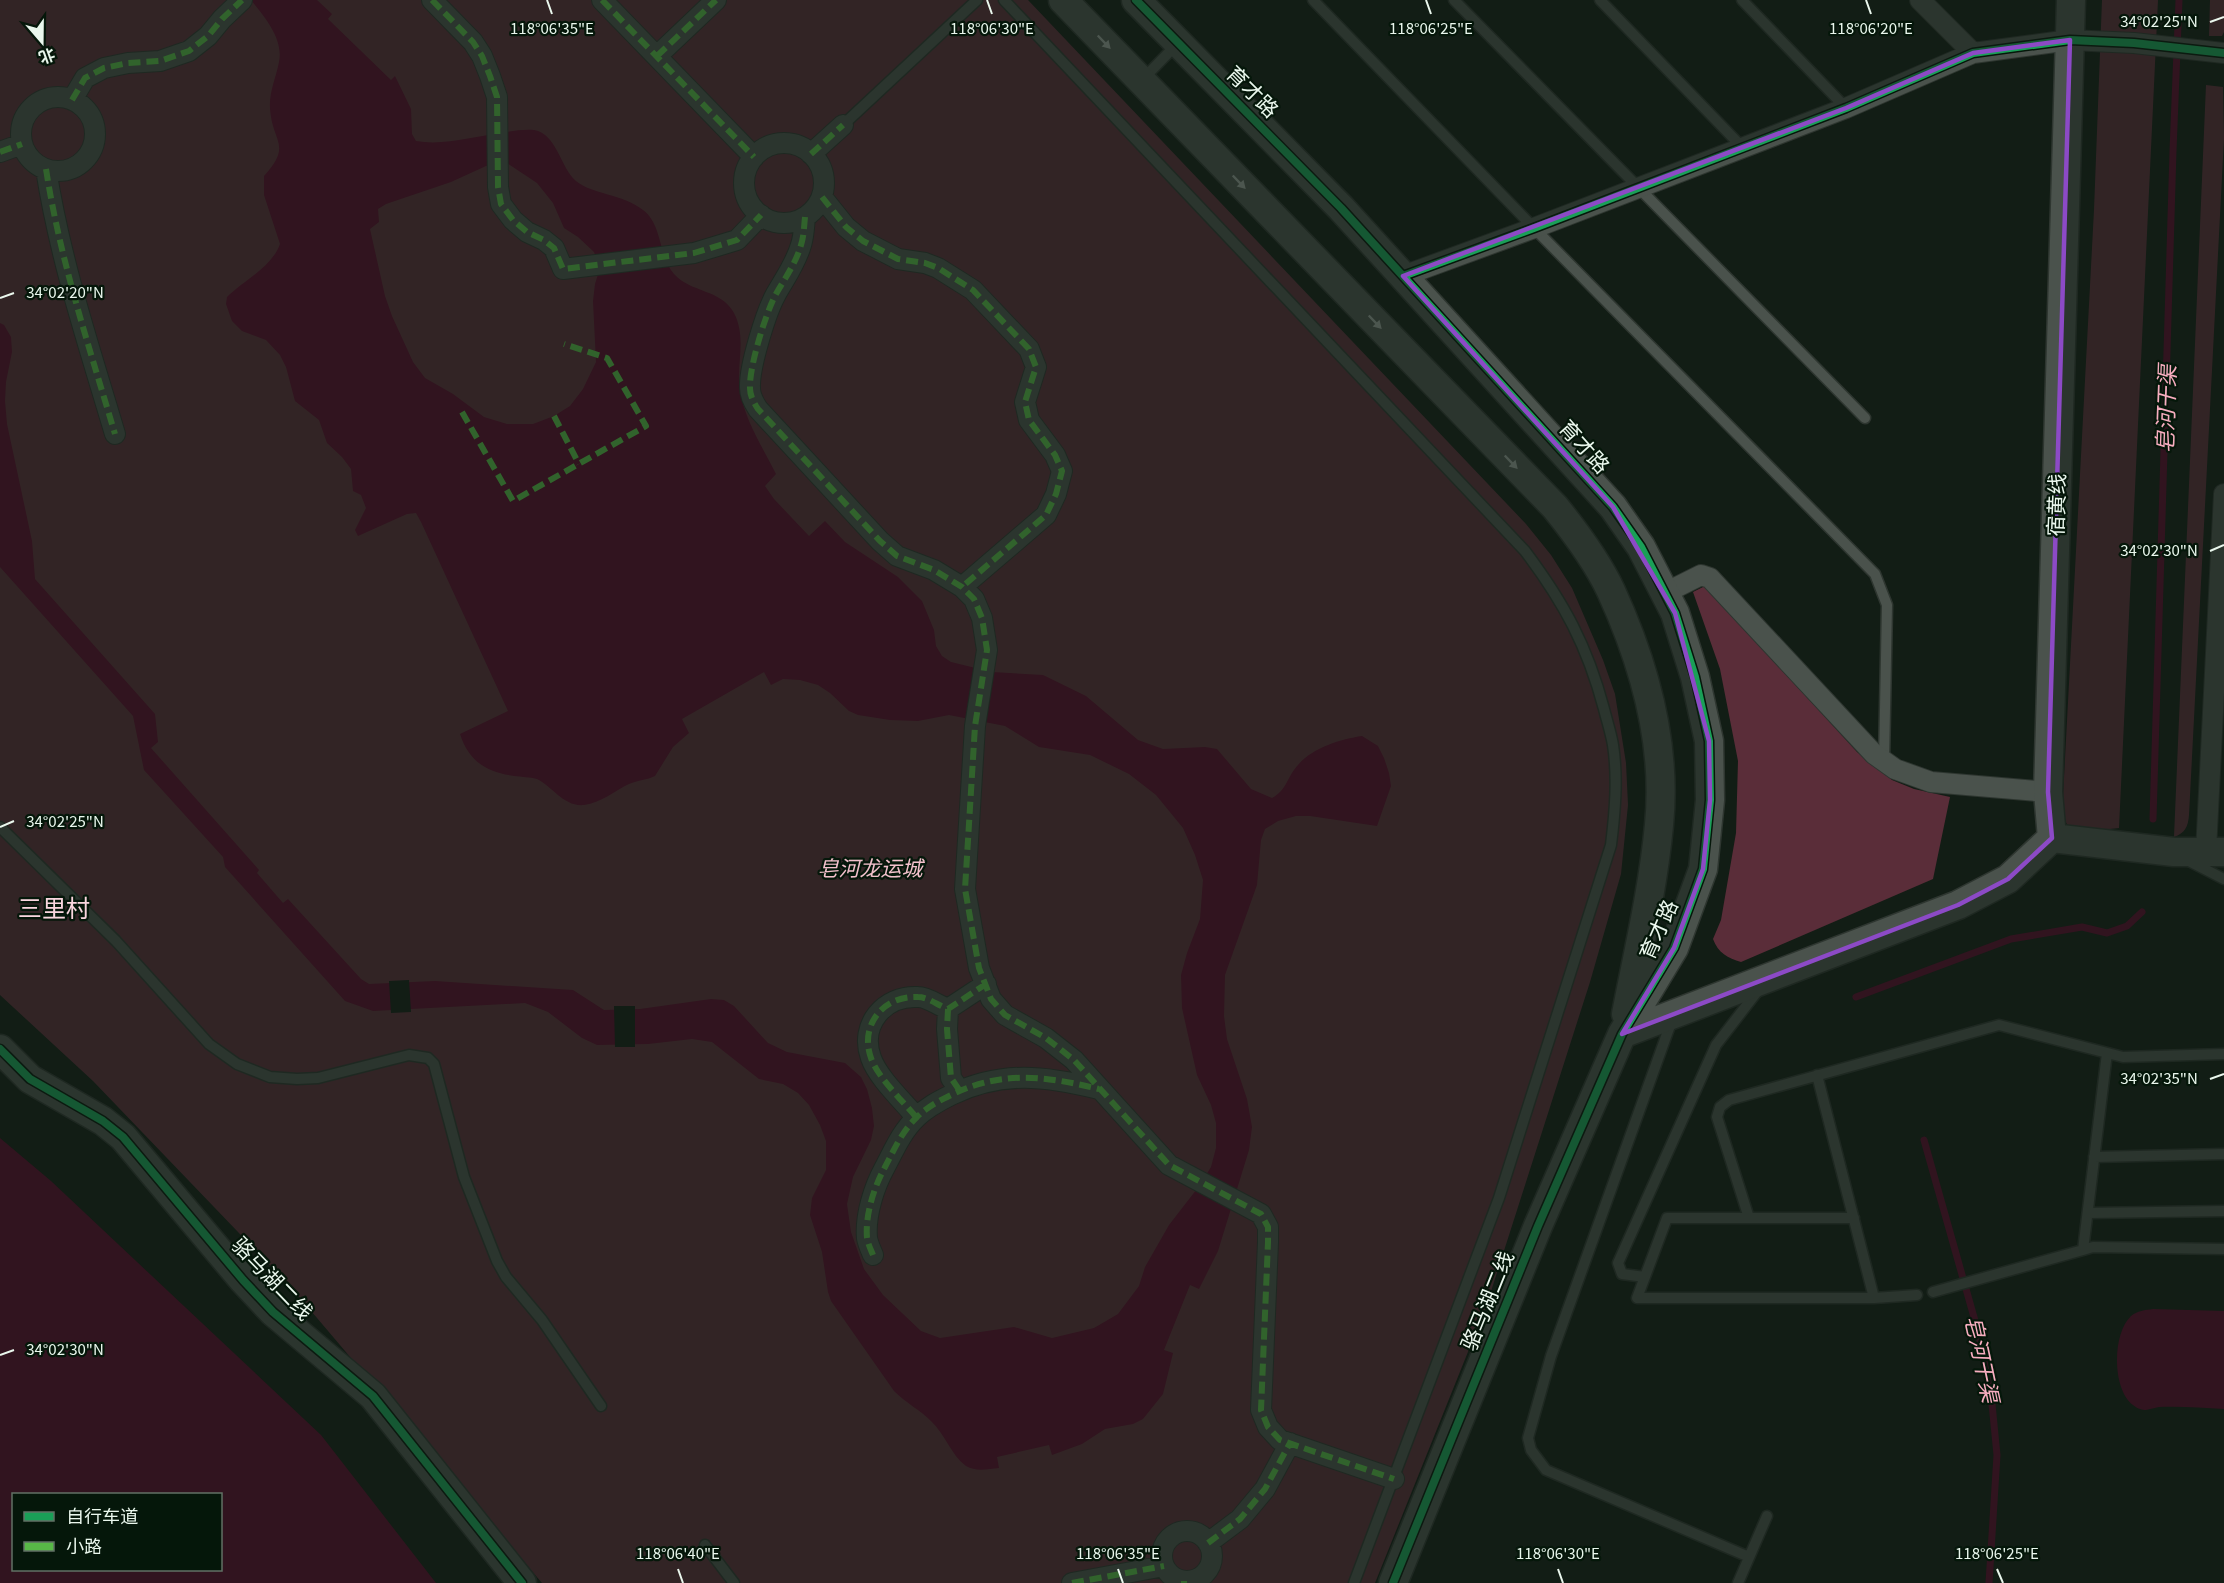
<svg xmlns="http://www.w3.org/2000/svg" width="2224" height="1583" viewBox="0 0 2224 1583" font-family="Georgia,'Noto Sans SC',serif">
<rect width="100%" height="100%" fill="#121d15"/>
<path fill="#5a2d39" d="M 0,0 L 1028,0 L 1526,524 L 1551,555 L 1572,588 L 1603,660 L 1615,694 L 1626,763 L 1628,805 L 1621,874 L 1590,982 L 1486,1307 L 1375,1583 L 542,1583 L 289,1285 L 93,1081 L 0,995 Z
M 2102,0 L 2158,0 L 2119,828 L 2081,832 L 2070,829 L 2062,816 L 2094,210 Z
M 2210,0 L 2224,0 L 2224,32 L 2222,36 L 2209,36 Z
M 2206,85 L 2223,87 L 2224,138 L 2189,815 C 2188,827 2185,833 2174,837 Z
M 1705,586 L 1857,752 L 1892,780 L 1914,789 L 1950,797 L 1933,879 L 1741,962 C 1728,958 1718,953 1713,939 L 1721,920 L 1736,833 L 1738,761 L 1720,669 L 1693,592 Z"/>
<path fill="#570a2a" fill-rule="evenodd" d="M 251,0 L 317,0 L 332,14 L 328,19 L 391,80 L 395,76 L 411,109 L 412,134 L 416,141 C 444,146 475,136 502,133 C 512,131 524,129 534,130 C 557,134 560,167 576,181 C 591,194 623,194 643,210 C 663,225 658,256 674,274 C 691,293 721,289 734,313 C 747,338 736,364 740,390 C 744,419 763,448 776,474 L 765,486 L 774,499 L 809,536 L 825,521 L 845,542 L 898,577 L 922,601 L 934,630 L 936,646 L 942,656 L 951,662 L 992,672 L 1043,675 L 1086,696 L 1138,740 L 1163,749 L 1205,747 L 1217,749 L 1251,789 L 1272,798 C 1287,790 1287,777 1298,765 C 1312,748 1341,739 1362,736 L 1378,746 L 1384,758 L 1389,773 L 1391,786 L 1377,826 L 1310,816 L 1296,816 L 1278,821 L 1265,829 L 1261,840 L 1257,885 L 1225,975 L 1224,1016 L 1227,1039 L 1247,1099 L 1252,1127 L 1249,1150 L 1218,1251 L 1199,1289 L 1190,1285 L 1164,1350 L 1173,1353 L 1163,1394 L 1143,1419 L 1133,1424 L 1105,1429 L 1082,1444 L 1052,1455 L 1049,1445 L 997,1457 L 999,1468 C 988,1469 976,1472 966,1466 C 951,1455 945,1434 931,1421 C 920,1410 906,1403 894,1391 L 831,1301 L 828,1292 L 822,1252 L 810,1215 L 812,1198 L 826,1170 L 826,1141 L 820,1125 L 809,1105 L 798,1093 L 783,1084 L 759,1079 L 712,1042 L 692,1039 L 648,1044 L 597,1045 L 582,1038 L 548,1012 L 525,1003 L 373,1011 L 345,1001 L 225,867 L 223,857 L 144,770 L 133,716 L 0,567 L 0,323 L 4,325 L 11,337 L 12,352 L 6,382 L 5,401 L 7,424 L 32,541 L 35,579 L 155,714 L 158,742 L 151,748 L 259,870 L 257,873 L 283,903 L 288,899 L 361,979 L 369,984 L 435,981 L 573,990 L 604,1010 L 640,1009 L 711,999 L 724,1000 L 734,1006 L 768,1043 L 787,1052 L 845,1063 L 861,1077 L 867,1089 L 872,1108 L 874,1126 L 871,1140 L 853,1177 L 847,1204 L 851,1232 L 864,1269 L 883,1295 L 921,1331 L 940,1338 L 1014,1327 L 1052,1338 L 1094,1328 L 1118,1314 L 1139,1286 L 1145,1267 L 1169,1225 L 1200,1185 L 1211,1167 L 1216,1148 L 1216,1123 L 1211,1105 L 1197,1075 L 1182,1008 L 1181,975 L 1187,953 L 1200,919 L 1203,880 L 1195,855 L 1183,828 L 1156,795 L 1129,774 L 1090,755 L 1039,747 L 1005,726 L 949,715 L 918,721 L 890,720 L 858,715 L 849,711 L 830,693 L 818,685 L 800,680 L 783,679 L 771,685 L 764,672 L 682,719 L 689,733 L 673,747 L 655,776 C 647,780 638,780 629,784 C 614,791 601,803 584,805 C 564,807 553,787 537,779 C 530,777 521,777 514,776 C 487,772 469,762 460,734 L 508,711 L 421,522 L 416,513 L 407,514 L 358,536 L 355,530 L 366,508 L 361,495 L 353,491 L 351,469 L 342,457 L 327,443 L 319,420 L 295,401 L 286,367 L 280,355 L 266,340 L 242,331 L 232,321 L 226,304 L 227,297 C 243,281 272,267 280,244 L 264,195 L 264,176 C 293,144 272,143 270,108 C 269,92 276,78 279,62 C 284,39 264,16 251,0 ZM 507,163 L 537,183 L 553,203 L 564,228 L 578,237 L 594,252 L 600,268 L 595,284 L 593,301 L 596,362 L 583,389 L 570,406 L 554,416 L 533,424 L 507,424 L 484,417 L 453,394 L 425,378 L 413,362 L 392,316 L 385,296 L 370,229 L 379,222 L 378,209 L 386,204 L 451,182 L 486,166 Z
M 0,1138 L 51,1181 L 321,1435 L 436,1583 L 0,1583 ZM 14,1494 L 220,1494 L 220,1570 L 14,1570 Z
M 2153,1309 L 2224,1311 L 2224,1409 C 2203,1408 2181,1406 2159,1407 C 2155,1408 2150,1409 2146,1410 C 2142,1410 2136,1408 2133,1405 C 2112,1389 2112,1334 2131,1316 C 2137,1311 2145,1310 2153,1309 Z"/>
<path fill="#121d15" d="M 409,980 L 411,1012 L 391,1013 L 389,981 Z
M 614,1006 L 635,1006 L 635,1047 L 615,1047 Z"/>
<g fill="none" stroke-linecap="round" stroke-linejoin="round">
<path stroke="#570a2a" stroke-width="7" d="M 2153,819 L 2173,151 L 2179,0
M 1856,997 L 2011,939 L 2082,927 L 2107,933 L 2127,926 L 2142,912
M 1924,1140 L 1979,1335 L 1992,1404 L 1997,1455 L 1989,1583"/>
<defs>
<path id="lane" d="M 1004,0 L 1525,551 C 1564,603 1587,645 1604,709 C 1607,721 1611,733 1613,745 C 1618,778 1615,812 1611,845 L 1499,1198 L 1354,1583
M 1313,0 L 1534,228 L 1875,574 L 1887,605 L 1884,761
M 1454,0 L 1865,418
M 1600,0 L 1743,148
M 1742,0 L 1846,108
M 1143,79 L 1178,43
M 843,125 L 977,0
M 0,827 L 116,941 L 209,1044 L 237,1064 L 270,1077 L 297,1079 L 318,1078 L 409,1055 L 428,1058 L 434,1064 L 464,1177 L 497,1261 L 506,1277 L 542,1320 L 601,1406
M 2187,860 L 2224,879
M 1672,1020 L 1551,1356 L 1528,1438 L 1531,1450 L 1546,1470 L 1749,1557
M 1817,1075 L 1874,1298
M 2094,1157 L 2224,1154
M 2088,1213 L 2224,1211
M 1749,1218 L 1717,1117 L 1720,1107 L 1729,1100 L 1999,1025 L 2123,1057 L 2224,1054
M 1854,1218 L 1667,1218 L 1637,1298 L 1874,1298 L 1917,1295
M 2083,1250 L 2093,1247 L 2224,1249
M 1645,1277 L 1622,1274 L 1618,1263 L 1716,1045 L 1760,988
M 1933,1292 L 2083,1250 L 2107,1053
M 705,1545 L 734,1583
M 1738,1583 L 1767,1516"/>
<path id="street" d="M 432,0 L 473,42 L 482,56 L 490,76 L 497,97 L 498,187 L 501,204 L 513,220 L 527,232 L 544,240 L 554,248 L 563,269 L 694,253 L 737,240 L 761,215
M 602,0 L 754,157
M 1920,0 L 1973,53
M 657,56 L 716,0
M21 134a37 37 0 1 1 74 0a37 37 0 1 1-74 0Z
M 72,100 L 85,78 L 104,68 L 128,63 L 160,61 L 189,51 L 208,36 L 222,19 L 242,0
M744 183a40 40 0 1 1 80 0a40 40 0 1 1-80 0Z
M 0,152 L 22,144
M 811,154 L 843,125
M 46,169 C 60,260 89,346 115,434
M 822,197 L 846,227 L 863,241 L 898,259 L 925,263 L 938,268 L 973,290 L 1029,349 L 1036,367 L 1025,402 L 1029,420 L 1055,455 L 1062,471 L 1056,494 L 1046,515 L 962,587
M 805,217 C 804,226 804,236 801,245 C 796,263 785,278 776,294 C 766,312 749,367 750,388 C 750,396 754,403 758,409 L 880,541 L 897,556 L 934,570 L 962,587 L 974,599 L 982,618 L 987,650 L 975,726 L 965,889 L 979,968 L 991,999 L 1005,1015 L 1046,1038 L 1074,1060 L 1169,1165 L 1261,1214 L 1268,1227 L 1268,1242 L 1261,1410 L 1268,1427 L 1280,1440 L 1394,1479
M 1403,276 L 1534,228 L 1846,108 L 1973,53 L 2070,40 L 2134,43 L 2224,53
M 1665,593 L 1701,575 L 1710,578 L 1874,754 L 1895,769 L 1931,782 L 2048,792
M 2206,851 L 2224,494
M 948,1009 L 947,1029 L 951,1078 L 960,1091
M 916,1117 C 903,1101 878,1078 871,1058 C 859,1025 884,995 918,997 C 928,997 939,1006 948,1009 L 986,984
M 873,1255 C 871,1250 868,1244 867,1238 C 865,1215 874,1187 885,1167 C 894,1150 902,1131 917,1117 C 927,1107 939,1101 951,1095 C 1002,1070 1046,1076 1099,1089
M1162 1556a25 25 0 1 1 50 0a25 25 0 1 1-50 0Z
M 1208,1543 L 1240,1519 L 1265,1489 L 1290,1443
M 1072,1583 L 1164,1566"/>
<path id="secondary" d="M 1063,0 L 1555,507 C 1576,533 1597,561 1611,591 C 1644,663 1667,746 1659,825 C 1653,889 1638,952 1626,1014
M 1136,0 L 1341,208 L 1613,507 L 1641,547 L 1675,613 L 1695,677 L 1709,741 L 1710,800 L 1703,869 L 1674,948 L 1622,1034 L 1538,1226 L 1393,1583
M 2052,838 L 2048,792 L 2071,0
M 2052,838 L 2174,852 L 2224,852
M 1622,1034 L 1958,905 L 2008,879 L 2052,838
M 0,1049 L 30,1079 L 103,1121 L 123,1137 L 243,1280 L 273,1312 L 373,1396 L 522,1583"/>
</defs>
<use href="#lane" stroke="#2e3630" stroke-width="13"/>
<use href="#street" stroke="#2e3630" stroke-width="22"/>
<use href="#secondary" stroke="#2e3630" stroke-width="31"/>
<use href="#lane" stroke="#4a524c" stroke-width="10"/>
<use href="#street" stroke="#4a524c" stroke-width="20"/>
<use href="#secondary" stroke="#4a524c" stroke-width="28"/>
<path stroke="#58b947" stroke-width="6" stroke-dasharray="12 6" stroke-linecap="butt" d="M 432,0 L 473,42 L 482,56 L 490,76 L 497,97 L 498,187 L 501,204 L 513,220 L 527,232 L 544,240 L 554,248 L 563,269 L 694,253 L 737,240 L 761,215
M 602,0 L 754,157
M 657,56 L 716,0
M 72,100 L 85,78 L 104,68 L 128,63 L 160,61 L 189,51 L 208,36 L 222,19 L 242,0
M 0,152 L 22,144
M 811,154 L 843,125
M 46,169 C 60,260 89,346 115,434
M 822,197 L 846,227 L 863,241 L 898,259 L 925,263 L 938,268 L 973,290 L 1029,349 L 1036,367 L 1025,402 L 1029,420 L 1055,455 L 1062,471 L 1056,494 L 1046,515 L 962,587
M 805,217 C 804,226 804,236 801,245 C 796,263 785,278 776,294 C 766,312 749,367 750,388 C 750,396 754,403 758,409 L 880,541 L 897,556 L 934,570 L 962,587 L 974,599 L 982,618 L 987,650 L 975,726 L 965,889 L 979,968 L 991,999 L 1005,1015 L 1046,1038 L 1074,1060 L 1169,1165 L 1261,1214 L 1268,1227 L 1268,1242 L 1261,1410 L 1268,1427 L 1280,1440 L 1394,1479
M 462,412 L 513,501 L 646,426 L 607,358 L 564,344
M 554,416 L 579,464
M 948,1009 L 947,1029 L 951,1078 L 960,1091
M 916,1117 C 903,1101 878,1078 871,1058 C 859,1025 884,995 918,997 C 928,997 939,1006 948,1009 L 986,984
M 873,1255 C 871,1250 868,1244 867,1238 C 865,1215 874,1187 885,1167 C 894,1150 902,1131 917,1117 C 927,1107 939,1101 951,1095 C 1002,1070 1046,1076 1099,1089
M 1208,1543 L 1240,1519 L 1265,1489 L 1290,1443
M 1184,1581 L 1184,1583
M 1072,1583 L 1164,1566"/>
<defs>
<path id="cycleway" d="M 1136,0 L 1341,208 L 1613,507 L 1641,547 L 1675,613 L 1695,677 L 1709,741 L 1710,800 L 1703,869 L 1674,948 L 1622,1034 L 1538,1226 L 1393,1583
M 1403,276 L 1534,228 L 1846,108 L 1973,53 L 2070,40 L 2134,43 L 2224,53
M 0,1049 L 30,1079 L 103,1121 L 123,1137 L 243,1280 L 273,1312 L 373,1396 L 522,1583"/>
</defs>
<use href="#cycleway" stroke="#05170a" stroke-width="11"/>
<use href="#cycleway" stroke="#1a9f57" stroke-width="8"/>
</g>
<defs><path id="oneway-solid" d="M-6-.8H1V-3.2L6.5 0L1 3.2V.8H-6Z" transform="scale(1.5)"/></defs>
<g fill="#929c94">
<use href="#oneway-solid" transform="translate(1104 42) rotate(46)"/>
<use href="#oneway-solid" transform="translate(1239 182) rotate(46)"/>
<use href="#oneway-solid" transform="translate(1375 322) rotate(46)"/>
<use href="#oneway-solid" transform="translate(1511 462) rotate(46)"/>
</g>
<path d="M0 0H2224V1583H0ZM 2070,40 L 2048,792 L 2052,838 L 2008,879 L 1958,905 L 1622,1034 L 1674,948 L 1703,869 L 1710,800 L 1709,741 L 1675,613 L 1613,507 L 1403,276 L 1846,108 L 1973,53 Z" fill="#121d15" fill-opacity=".55" fill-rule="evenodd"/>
<path fill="none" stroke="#8c4ac6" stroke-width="4.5" stroke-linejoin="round" d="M 2070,40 L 2048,792 L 2052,838 L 2008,879 L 1958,905 L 1622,1034 L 1674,948 L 1703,869 L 1710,800 L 1709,741 L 1675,613 L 1613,507 L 1403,276 L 1846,108 L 1973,53 Z"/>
<path fill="none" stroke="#eaf7ed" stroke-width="2" d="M 547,0 L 552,14M 987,0 L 992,14M 1426,0 L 1431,14M 1866,0 L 1871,14M 2210,22 L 2224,17M 0,298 L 14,293M 2210,551 L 2224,545M 0,827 L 14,821M 2210,1079 L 2224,1074M 0,1355 L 14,1350M 678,1569 L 683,1583M 1118,1569 L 1123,1583M 1558,1569 L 1563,1583M 1997,1569 L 2003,1583"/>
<g text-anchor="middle" stroke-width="4.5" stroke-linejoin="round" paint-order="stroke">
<g font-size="21" fill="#eaf7ed" stroke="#05170a">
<text transform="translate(1252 92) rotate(45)" y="7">育才路</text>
<text transform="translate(1584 447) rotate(48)" y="7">育才路</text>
<text transform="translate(2057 505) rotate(-88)" y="7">宿黄线</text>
<text transform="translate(1659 930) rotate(-66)" y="7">育才路</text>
<text transform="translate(272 1279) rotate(46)" y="7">骆马湖二线</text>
<text transform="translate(1488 1301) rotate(-68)" y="7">骆马湖二线</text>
</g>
<g font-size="21" font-style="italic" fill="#f3c1cc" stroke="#05170a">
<text x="870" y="876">皂河龙运城</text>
</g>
<g font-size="22" font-style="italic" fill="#f8aec0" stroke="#05170a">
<text transform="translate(2166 409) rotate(-88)" y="8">皂河干渠</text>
<text transform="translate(1982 1359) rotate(78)" y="8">皂河干渠</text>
</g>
<g font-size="24" fill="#f9d6de" stroke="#05170a">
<text x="54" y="917">三里村</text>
</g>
</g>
<g font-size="15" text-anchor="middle" fill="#eaf7ed" stroke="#05170a" stroke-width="4.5" stroke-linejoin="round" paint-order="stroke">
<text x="2159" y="27">34°02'25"N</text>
<text x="552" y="34">118°06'35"E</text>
<text x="1431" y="34">118°06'25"E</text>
<text x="992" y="34">118°06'30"E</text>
<text x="1871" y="34">118°06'20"E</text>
<text x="65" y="298">34°02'20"N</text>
<text x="2159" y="556">34°02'30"N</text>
<text x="65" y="827">34°02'25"N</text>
<text x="2159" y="1084">34°02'35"N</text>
<text x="65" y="1355">34°02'30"N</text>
<text x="678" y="1559">118°06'40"E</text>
<text x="1118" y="1559">118°06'35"E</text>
<text x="1558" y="1559">118°06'30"E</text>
<text x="1997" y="1559">118°06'25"E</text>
</g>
<rect x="12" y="1493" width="210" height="78" fill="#05170a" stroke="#617165" stroke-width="1.5"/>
<rect x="24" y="1512" width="30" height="9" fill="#1a9f57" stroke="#617165" stroke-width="1.5"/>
<text x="66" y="1523" font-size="18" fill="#eaf7ed">自行车道</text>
<rect x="24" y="1542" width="30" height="9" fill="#58b947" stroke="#617165" stroke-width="1.5"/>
<text x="66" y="1553" font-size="18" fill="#eaf7ed">小路</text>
<g transform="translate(42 42) rotate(160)" stroke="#05170a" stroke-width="4.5" paint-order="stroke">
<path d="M0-4.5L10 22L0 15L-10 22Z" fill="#eaf7ed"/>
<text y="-9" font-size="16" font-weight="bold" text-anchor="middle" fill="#eaf7ed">北</text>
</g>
</svg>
